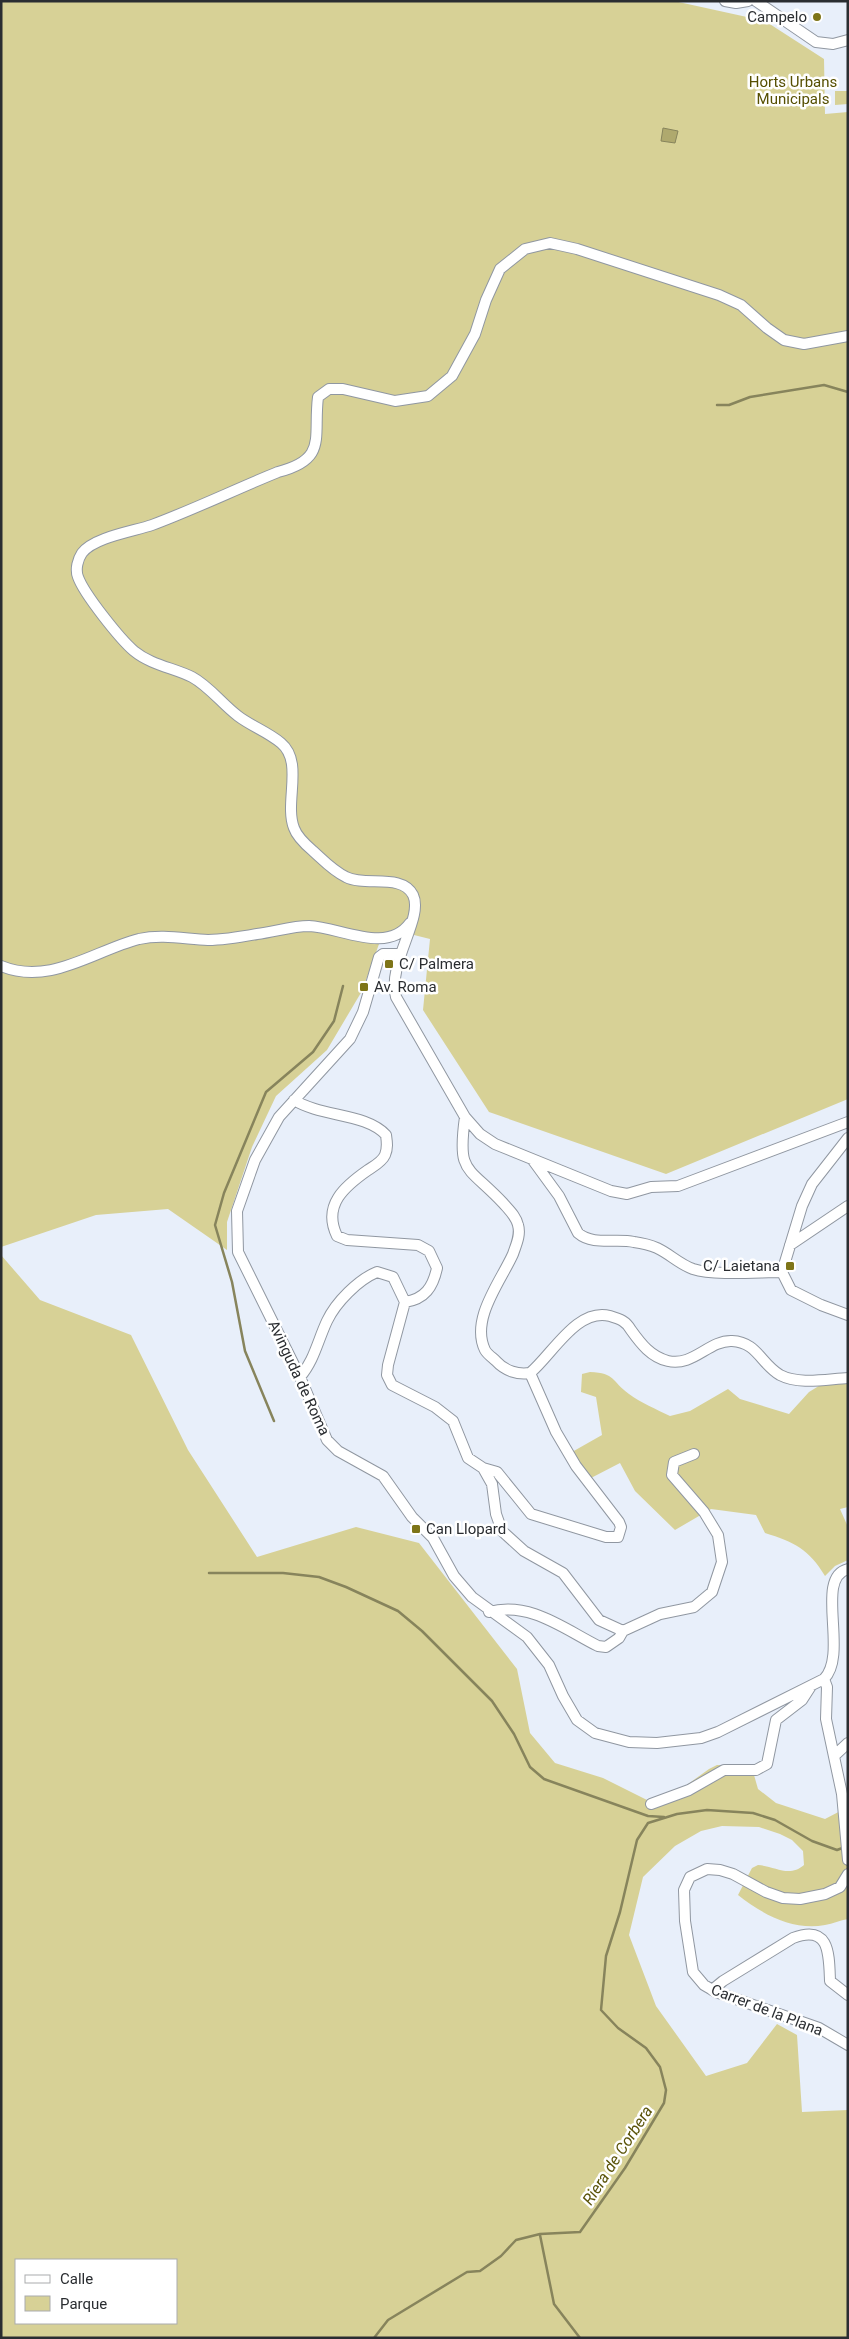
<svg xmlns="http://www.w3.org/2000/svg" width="849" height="2339" viewBox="0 0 849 2339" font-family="Roboto,sans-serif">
<rect width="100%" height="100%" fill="#e8effa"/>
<path fill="#d7d196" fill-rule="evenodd" d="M 1,1 L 674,1 L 765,21 L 824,59 L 825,114 L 848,112 L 848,1099 L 666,1174 L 489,1112 L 423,1010 L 430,939 L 394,930 L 383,933 L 362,991 L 327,1050 L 276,1096 L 252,1147 L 227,1222 L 227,1250 L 168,1209 L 96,1215 L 1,1247 Z
M 835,91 L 848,91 L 848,104 L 835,105 Z
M 1,1255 L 40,1300 L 131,1335 L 188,1450 L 257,1557 L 356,1527 L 419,1543 L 517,1669 L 530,1733 L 555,1763 L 603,1778 L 651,1802 L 684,1787 L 709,1769 L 717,1765 L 733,1765 L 748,1770 L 754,1775 L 758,1789 L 776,1803 L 825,1819 L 848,1807 L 848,1919 C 840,1920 833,1924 825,1925 C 793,1931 762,1914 738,1895 L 752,1868 L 758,1865 C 775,1866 789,1878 804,1865 L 803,1851 L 792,1840 L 780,1834 L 759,1827 L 722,1826 L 701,1831 L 675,1846 L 643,1877 L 629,1935 L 656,2006 L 706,2076 L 747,2063 L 777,2024 L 797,2035 L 802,2112 L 848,2110 L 848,2338 L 1,2338 ZM 16,2260 L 176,2260 L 176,2323 L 16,2323 Z
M 590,1372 C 616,1373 611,1381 629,1394 C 641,1403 656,1409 670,1416 L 690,1411 L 728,1389 L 740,1399 L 789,1414 L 809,1392 L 827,1381 L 848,1384 L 848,1507 L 840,1509 L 848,1527 L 848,1560 L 835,1566 L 825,1576 C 809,1549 794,1542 765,1533 L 756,1515 L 711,1509 L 675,1530 L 635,1491 L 620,1463 L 591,1478 L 572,1452 L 602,1435 L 596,1397 L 581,1392 L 582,1374 Z"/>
<path fill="#afa96e" stroke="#87845c" d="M 663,128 L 678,131 L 675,143 L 661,141 Z"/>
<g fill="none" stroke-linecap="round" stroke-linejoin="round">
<path stroke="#87845c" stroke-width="2.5" d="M 717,405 L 729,405 L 750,397 L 824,385 L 848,392
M 274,1421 L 245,1351 L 232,1282 L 215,1225 L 224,1193 L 266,1092 L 313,1052 L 334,1021 L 343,986
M 209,1573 L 283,1573 L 319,1577 L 346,1587 L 398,1611 L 422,1631 L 492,1701 L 514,1734 L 530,1767 L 544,1779 L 648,1816 L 664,1817
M 540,2235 L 554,2304 L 580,2338
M 374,2338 L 388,2320 L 467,2272 L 480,2271 L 501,2256 L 516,2240 L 540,2234 L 580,2232 L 625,2168 L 664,2103 L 666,2090 L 660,2067 L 646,2048 L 618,2028 L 601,2010 L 606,1956 L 620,1912 L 637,1840 L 648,1823 L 677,1814 L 707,1810 L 753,1813 L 775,1820 L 812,1841 L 837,1850 L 845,1847"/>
<defs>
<path id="minor" d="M 725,1 L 736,3 L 748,1
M 756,1 L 816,42 L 833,44 L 848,40
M 848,336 L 804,344 L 784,340 L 767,328 L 741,305 L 719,295 L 577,249 L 550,243 L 525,249 L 500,269 L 486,300 L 475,334 L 452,376 L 428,396 L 395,401 L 343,389 L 329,389 L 318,397 C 313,438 328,459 278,472 C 236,489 195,509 152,525 C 135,531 94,537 82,553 C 78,559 75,569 78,577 C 84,594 120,639 134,651 C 151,665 174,668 192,677 C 209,686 222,704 238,716 C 251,726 268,732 281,743 C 304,762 284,803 294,828 C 297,837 306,845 313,851 C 323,860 333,871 346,877 C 365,887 402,873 413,895 C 424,918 387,963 396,997 L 465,1117 L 480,1134 L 495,1144 L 611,1191 L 627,1194 L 651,1187 L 678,1186 L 848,1122
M 400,954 L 383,954 L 379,957 L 363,1012 L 350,1039 L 279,1117 L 255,1160 L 237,1211 L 238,1252 L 300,1377 L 327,1440 L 338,1451 L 383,1476 L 412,1517 L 433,1538 L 454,1576 L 472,1597 L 527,1637 L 549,1665 L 563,1696 L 577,1720 L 595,1733 L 629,1742 L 657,1743 L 701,1738 L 718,1732 L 824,1679 C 849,1654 814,1577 848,1569
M 1,966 C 50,986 93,951 139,939 C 162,934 185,939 208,940 C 224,940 241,937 257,934 C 274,932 292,926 309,926 C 340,927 387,955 410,923
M 294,1100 C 321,1117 366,1113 386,1135 C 387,1142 388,1148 385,1155 C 382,1162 374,1166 368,1170 C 345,1186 322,1205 337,1236 L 347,1240 L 418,1245 L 429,1251 L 437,1268 C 433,1287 425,1299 405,1302 L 388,1365 L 387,1375 L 392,1385 L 435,1407 L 453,1421 L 468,1458 L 483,1468 L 492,1484 L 496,1514 L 502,1531 L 524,1551 L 563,1573 L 599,1620 L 623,1631
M 465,1117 C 457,1174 467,1165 503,1203 C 509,1210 516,1216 518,1225 C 521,1235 516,1245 513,1254 C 501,1281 470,1319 485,1350 C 487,1354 493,1358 496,1361 C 505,1371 518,1375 530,1373 L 556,1432 L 576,1466 L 619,1522 L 621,1527 L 618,1537 L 606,1537 L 531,1514 L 497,1472 L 483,1468
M 532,1159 L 559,1196 L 578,1233 C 593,1246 616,1238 634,1242 C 641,1243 650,1245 657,1248 C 670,1254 679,1264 693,1269 C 715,1276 758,1272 782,1272
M 790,1245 L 848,1206
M 782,1272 L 802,1206 L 812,1184 L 848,1138
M 782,1272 L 791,1290 L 821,1305 L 848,1315
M 530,1373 C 552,1355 577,1307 610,1316 C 620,1319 626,1321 631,1330 C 641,1344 651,1357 668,1361 C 693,1367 709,1340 732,1341 C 757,1342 761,1364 780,1375 C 799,1385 827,1379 848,1378
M 300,1377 C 314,1361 318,1340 327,1321 C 336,1302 358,1280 377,1272 L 393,1277 L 405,1302
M 489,1612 C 530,1601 564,1629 598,1646 L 606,1647 L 619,1638 L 623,1631 L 660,1614 L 694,1607 L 712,1592 L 722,1562 L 718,1535 L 704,1512 L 672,1475 L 674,1462 L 694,1454
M 824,1679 L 827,1687 L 826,1719 L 842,1794 L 848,1860
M 834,1756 L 848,1743
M 651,1804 L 689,1790 L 724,1770 L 756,1770 L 767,1764 L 776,1720 L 802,1700 L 811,1686
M 848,1874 L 840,1887 L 825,1894 L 800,1899 L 783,1898 L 766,1892 L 733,1874 L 720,1870 L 707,1869 L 690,1877 L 684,1890 L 685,1921 L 693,1972 L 704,1985 L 716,1992 L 819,2028 L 848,2045
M 712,1990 L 723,1981 L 793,1938 C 830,1924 829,1954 830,1981 L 848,1995"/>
</defs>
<use href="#minor" stroke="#9097a1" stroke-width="12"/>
<use href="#minor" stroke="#fff" stroke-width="10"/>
</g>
<g fill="#7e7518" stroke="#fff" stroke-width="2">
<circle cx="817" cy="17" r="5"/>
<rect x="384" y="959" width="10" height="10" rx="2.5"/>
<rect x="359" y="982" width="10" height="10" rx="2.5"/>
<rect x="785" y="1261" width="10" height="10" rx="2.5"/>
<rect x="411" y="1524" width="10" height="10" rx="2.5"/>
</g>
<g text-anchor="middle" stroke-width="5" stroke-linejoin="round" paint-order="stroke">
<g font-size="15" fill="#2a2d31" stroke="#fff" text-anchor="start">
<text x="807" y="22" text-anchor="end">Campelo</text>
<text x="399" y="969">C/ Palmera</text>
<text x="374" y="992">Av. Roma</text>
<text x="780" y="1271" text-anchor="end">C/ Laietana</text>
<text x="426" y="1534">Can Llopard</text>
</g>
<g font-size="15" fill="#564f02" stroke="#fff">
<text x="793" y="87">Horts Urbans<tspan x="793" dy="17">Municipals</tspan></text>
</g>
<g font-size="15" fill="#2a2d31" stroke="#fff">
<text transform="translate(299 1378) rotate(65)" y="5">Avinguda de Roma</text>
<text transform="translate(767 2010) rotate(21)" y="5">Carrer de la Plana</text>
</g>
<g font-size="16" font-style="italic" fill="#5a5309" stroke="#fff">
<text transform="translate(617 2155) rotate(-57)" y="6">Riera de Corbera</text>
</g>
</g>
<rect width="849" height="2339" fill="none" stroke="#2a2d31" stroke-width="5"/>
<rect x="15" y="2259" width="162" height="65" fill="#ffffff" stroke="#aaabad"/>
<rect x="25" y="2275" width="25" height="8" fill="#ffffff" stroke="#aaabad"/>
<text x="60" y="2284" font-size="15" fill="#2a2d31">Calle</text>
<rect x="25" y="2296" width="25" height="15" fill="#d7d196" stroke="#aaabad"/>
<text x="60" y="2309" font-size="15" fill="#2a2d31">Parque</text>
</svg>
